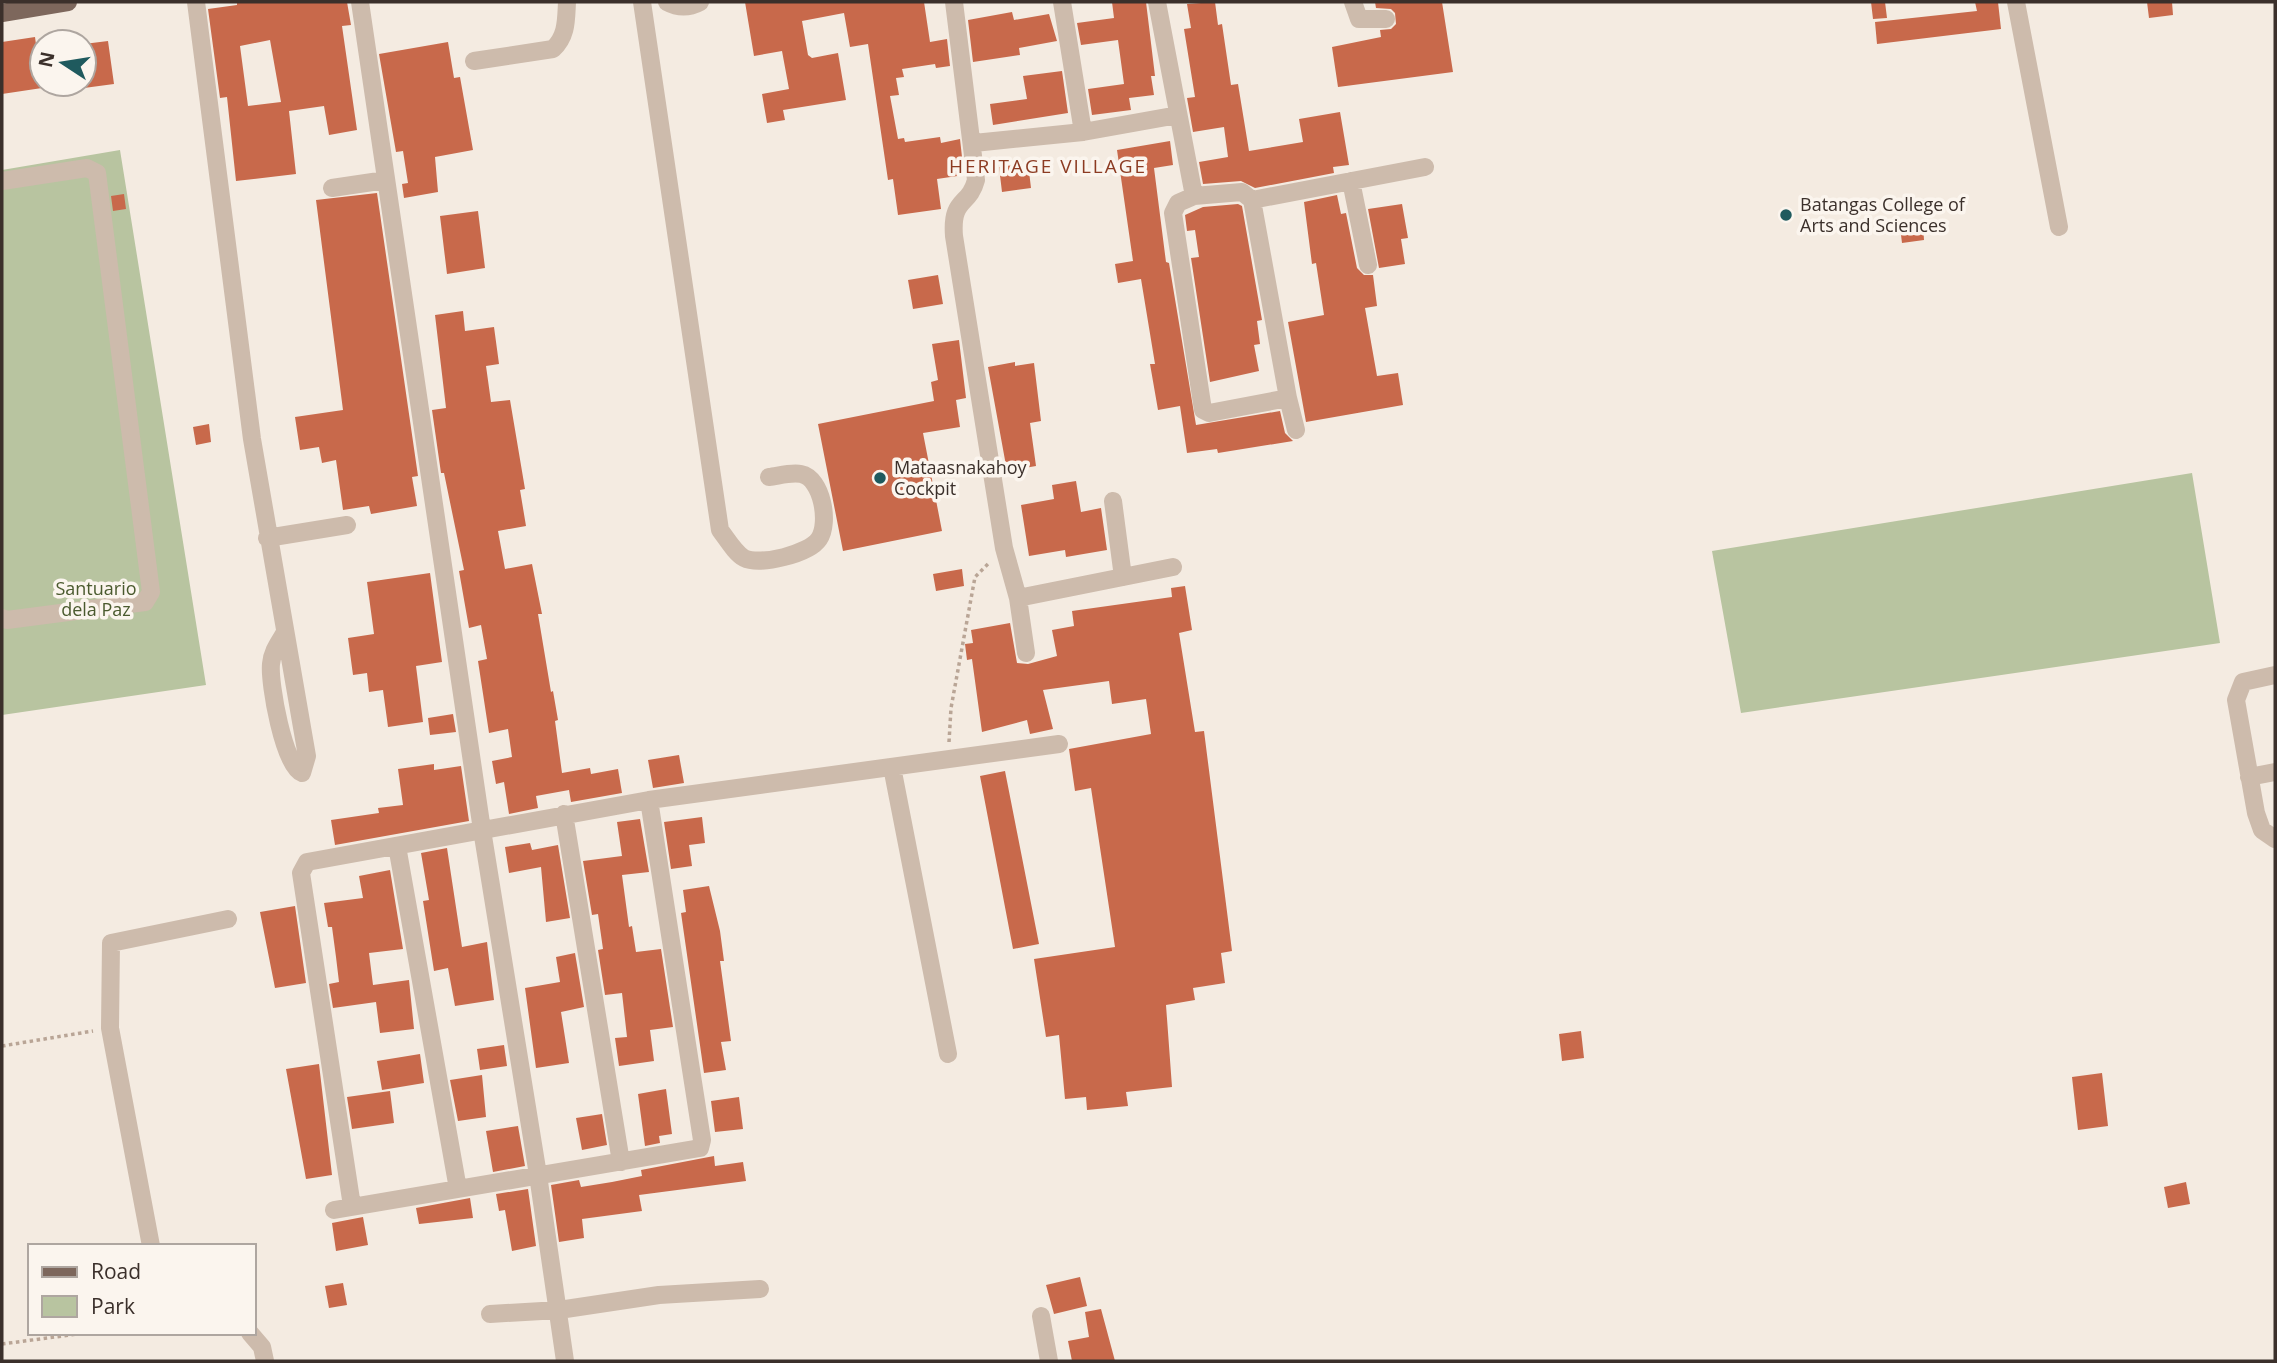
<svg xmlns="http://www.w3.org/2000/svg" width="2277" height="1363" viewBox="0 0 2277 1363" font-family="'Open Sans',sans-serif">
<rect width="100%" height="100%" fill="#f4ebe1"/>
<path fill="#b8c4a0" d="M 120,150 L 206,685 L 2,715 L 2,170 Z
M 2192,473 L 2220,643 L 1741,713 L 1712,551 Z"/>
<path fill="#c8694b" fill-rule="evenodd" d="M 237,2 L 347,2 L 351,25 L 342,26 L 357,130 L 329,135 L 324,106 L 289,111 L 296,174 L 236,181 L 227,97 L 220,98 L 208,9 L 237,5 ZM 270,40 L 281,102 L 248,106 L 240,46 Z
M 745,2 L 924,2 L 930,42 L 947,39 L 950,66 L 936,68 L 935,64 L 902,69 L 904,77 L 896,78 L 899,95 L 890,96 L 898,139 L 904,138 L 905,142 L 940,137 L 941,143 L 960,139 L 964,175 L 937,179 L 941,209 L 898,215 L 893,179 L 888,180 L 868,44 L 850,47 L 844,13 L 802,21 L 808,55 L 812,58 L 838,53 L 846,100 L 783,110 L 785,120 L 767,123 L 762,94 L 789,89 L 782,51 L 754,56 Z
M 1112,2 L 1146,2 L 1155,76 L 1151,76 L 1154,95 L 1129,98 L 1131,110 L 1092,115 L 1088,89 L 1124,84 L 1118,40 L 1081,45 L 1077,23 L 1114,18 Z
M 1215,2 L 1218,25 L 1222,24 L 1231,85 L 1238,84 L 1249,151 L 1303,142 L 1299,119 L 1340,112 L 1349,165 L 1333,167 L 1334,173 L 1255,188 L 1241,181 L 1203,184 L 1199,162 L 1228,157 L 1224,127 L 1193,132 L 1187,98 L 1195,97 L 1184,29 L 1191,28 L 1187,4 Z
M 1375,2 L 1442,2 L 1453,72 L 1338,87 L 1332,47 L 1381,37 L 1380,30 L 1391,29 L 1396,24 L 1395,13 L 1391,9 L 1376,8 Z
M 1871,2 L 1885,2 L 1887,18 L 1873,19 Z
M 1975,2 L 1998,2 L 2001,29 L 1877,44 L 1875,22 L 1977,11 Z
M 2147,2 L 2172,2 L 2173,15 L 2149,18 Z
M 1012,12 L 1014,20 L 1049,14 L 1057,41 L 1019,48 L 1020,55 L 973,62 L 968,20 Z
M 35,37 L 42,88 L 2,94 L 2,42 Z
M 108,41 L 114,84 L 84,88 L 84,44 Z
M 448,42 L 454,78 L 460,77 L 473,150 L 435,157 L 438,192 L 404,198 L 402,184 L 408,183 L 403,151 L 396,152 L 379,54 Z
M 1062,71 L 1068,113 L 993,125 L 990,104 L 1027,99 L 1023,76 Z
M 1170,141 L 1173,165 L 1154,168 L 1166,262 L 1169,263 L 1196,425 L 1280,411 L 1285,433 L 1293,441 L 1218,453 L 1217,449 L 1187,453 L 1180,406 L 1158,410 L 1150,364 L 1155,364 L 1141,279 L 1118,283 L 1115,264 L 1133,261 L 1117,150 Z
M 1028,163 L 1031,188 L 1002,192 L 999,167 Z
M 377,193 L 418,476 L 412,477 L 417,506 L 371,514 L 369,506 L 343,510 L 336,460 L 322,463 L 319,447 L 300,450 L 295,417 L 343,410 L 316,200 Z
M 124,194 L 126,209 L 113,211 L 111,196 Z
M 1337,195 L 1341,214 L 1346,213 L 1357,268 L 1364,275 L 1373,275 L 1377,306 L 1365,308 L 1377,376 L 1398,373 L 1403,405 L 1306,422 L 1288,322 L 1324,315 L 1316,263 L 1312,264 L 1304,202 Z
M 1238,204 L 1242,206 L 1262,320 L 1257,321 L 1260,344 L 1254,345 L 1259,371 L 1210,382 L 1191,258 L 1199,257 L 1195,230 L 1187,231 L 1185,215 L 1203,207 Z
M 1402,204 L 1408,238 L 1401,239 L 1405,264 L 1379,268 L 1368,209 Z
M 478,211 L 485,268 L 447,274 L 440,216 Z
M 1923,225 L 1924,240 L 1902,243 L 1900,227 Z
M 938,275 L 943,304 L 913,309 L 908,280 Z
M 463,311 L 465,331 L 494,327 L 499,364 L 486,366 L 491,402 L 510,400 L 525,489 L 520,490 L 526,526 L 498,531 L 505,569 L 532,564 L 542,614 L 538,614 L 551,692 L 553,691 L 558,720 L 555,721 L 562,773 L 590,768 L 591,774 L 618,769 L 622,793 L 571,802 L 569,790 L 536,796 L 538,808 L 509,814 L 504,782 L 496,784 L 492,761 L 512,757 L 508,729 L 489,733 L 478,661 L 487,659 L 481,625 L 469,628 L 459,571 L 464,570 L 444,473 L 441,473 L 432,410 L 446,408 L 435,315 Z
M 959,340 L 966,398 L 956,400 L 960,427 L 923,433 L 942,531 L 843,551 L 818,424 L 934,401 L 931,382 L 938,380 L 932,344 Z
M 1015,362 L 1015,366 L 1034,363 L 1041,421 L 1030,423 L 1036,466 L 1007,471 L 988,367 Z
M 209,424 L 211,442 L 196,445 L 193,427 Z
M 1076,481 L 1081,512 L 1101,508 L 1107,550 L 1066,557 L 1065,550 L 1029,556 L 1021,505 L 1054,499 L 1052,485 Z
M 962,569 L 964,586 L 936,591 L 933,574 Z
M 430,573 L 442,662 L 416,666 L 423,722 L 388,727 L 383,690 L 369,692 L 367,673 L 353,675 L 348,638 L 374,634 L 367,582 Z
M 1185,586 L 1192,630 L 1179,633 L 1195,732 L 1204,731 L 1232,951 L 1221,953 L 1225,983 L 1193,988 L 1195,1000 L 1166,1005 L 1172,1087 L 1126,1092 L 1128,1106 L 1087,1110 L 1086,1097 L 1065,1099 L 1059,1035 L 1046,1037 L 1034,959 L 1115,947 L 1091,788 L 1075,791 L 1069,749 L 1151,734 L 1146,699 L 1112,704 L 1109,681 L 1043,690 L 1053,729 L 1030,734 L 1027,720 L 982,732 L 972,659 L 967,660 L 965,644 L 973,643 L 971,630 L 1010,623 L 1017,663 L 1028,664 L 1057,656 L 1052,630 L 1074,626 L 1072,611 L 1172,597 L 1171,588 Z
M 453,714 L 456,732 L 430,735 L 428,718 Z
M 679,755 L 684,783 L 653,788 L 648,760 Z
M 434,764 L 434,770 L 461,766 L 469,821 L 335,845 L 331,820 L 379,813 L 378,808 L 403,805 L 398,769 Z
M 1005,771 L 1039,944 L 1013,949 L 980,776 Z
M 702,817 L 705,843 L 689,845 L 692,866 L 671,869 L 664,822 Z
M 640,819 L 649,872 L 622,875 L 629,927 L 632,926 L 636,952 L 661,949 L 673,1027 L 650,1030 L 654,1061 L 619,1066 L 615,1038 L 627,1037 L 622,993 L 605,995 L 598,950 L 603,949 L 598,914 L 592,915 L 583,861 L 622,856 L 617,822 Z
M 530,843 L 532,850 L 558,845 L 570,918 L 546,922 L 541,867 L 509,873 L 505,847 Z
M 447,848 L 462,947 L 487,942 L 494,1000 L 455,1006 L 448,968 L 434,971 L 423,901 L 429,900 L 421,853 Z
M 390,870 L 403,949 L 369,953 L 373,985 L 409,980 L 414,1029 L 380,1033 L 376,1002 L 333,1008 L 329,984 L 339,982 L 336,957 L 332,927 L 328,927 L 324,903 L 363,898 L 359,876 Z
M 709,886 L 720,931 L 724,961 L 720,961 L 731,1041 L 721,1042 L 726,1070 L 704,1073 L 681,913 L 686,912 L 683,890 Z
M 295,906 L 306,983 L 275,988 L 260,912 Z
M 575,953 L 584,1007 L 561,1012 L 569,1063 L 536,1068 L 525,988 L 560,982 L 556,957 Z
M 1581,1031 L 1584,1058 L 1562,1061 L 1559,1034 Z
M 504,1045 L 507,1066 L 480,1070 L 477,1049 Z
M 420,1054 L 424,1083 L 382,1090 L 377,1061 Z
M 319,1064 L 332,1175 L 306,1179 L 286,1069 Z
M 2102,1073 L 2108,1126 L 2078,1130 L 2072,1077 Z
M 482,1075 L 486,1117 L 458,1121 L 450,1080 Z
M 666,1089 L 672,1134 L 659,1136 L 660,1143 L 645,1146 L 638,1094 Z
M 390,1091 L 394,1123 L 352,1129 L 347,1097 Z
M 739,1097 L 743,1129 L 715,1132 L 711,1101 Z
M 602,1114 L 607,1145 L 582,1150 L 576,1118 Z
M 518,1126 L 525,1166 L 493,1172 L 486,1131 Z
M 714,1156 L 715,1166 L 743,1162 L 746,1181 L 639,1195 L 642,1211 L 582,1219 L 584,1238 L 559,1242 L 551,1185 L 579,1180 L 581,1187 L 612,1182 L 642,1176 L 641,1170 Z
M 2186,1182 L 2190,1204 L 2168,1208 L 2164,1187 Z
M 528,1189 L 536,1246 L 512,1251 L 505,1210 L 499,1211 L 496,1194 Z
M 470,1198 L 473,1218 L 419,1224 L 416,1208 Z
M 363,1217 L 368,1245 L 336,1251 L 332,1223 Z
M 1080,1277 L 1087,1306 L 1054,1314 L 1046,1285 Z
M 343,1283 L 347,1305 L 329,1308 L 325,1286 Z
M 1101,1309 L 1115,1361 L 1072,1361 L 1068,1341 L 1089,1337 L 1085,1312 Z"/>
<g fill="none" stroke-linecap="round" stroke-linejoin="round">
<path stroke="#b9a596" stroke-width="3.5" stroke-dasharray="3.5 3.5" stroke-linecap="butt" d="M 949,742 L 951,708 L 975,577 L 990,562
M 2,1046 L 93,1031
M 2,1344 L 85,1333"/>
<path stroke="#cdbbac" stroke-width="18" d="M 196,2 L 252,439 L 307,756 L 302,773 C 284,767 269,683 271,664 C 272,652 278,644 284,634
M 360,2 L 482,830 L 538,1175 L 565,1361
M 642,2 L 720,530 C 727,539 735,553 744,558 C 760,566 809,554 819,539 C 830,523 822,478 801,474 C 791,472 778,476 769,477
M 667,2 C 678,8 689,8 700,2
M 954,2 L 976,180 C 969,207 951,197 954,236 L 1004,548 L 1018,598 L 1026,653
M 1062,2 L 1083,132
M 1157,2 L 1194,196
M 1353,2 L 1359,19 L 1386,19
M 2016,2 L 2059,227
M 474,61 L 553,49 C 567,36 566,20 567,2
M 974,143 L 1083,132 L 1178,115
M 2,181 L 87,168 L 97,173 L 151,592 L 145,602 L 7,620 L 2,618
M 1351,181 L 1368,265
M 332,188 L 386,180
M 1242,192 L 1252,200 L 1288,398 L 1209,413 L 1203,410 L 1173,213 L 1178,203 L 1194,196 Z
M 1252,200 L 1425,167
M 1288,398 L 1296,430
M 1113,501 L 1123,577
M 267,538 L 347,525
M 1018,598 L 1173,567
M 2275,675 L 2243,682 L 2236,700 L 2256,813 L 2262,830 L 2275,839
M 892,767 L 948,1054
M 2249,777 L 2275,772
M 564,814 L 621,1162
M 397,846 L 458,1189
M 352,1206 L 301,873 L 307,862 L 649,800 L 1059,744
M 334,1210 L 700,1148 L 702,1140 L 649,800
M 151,1246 L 110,1028 L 111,943 L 228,919
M 490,1314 L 559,1310 L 659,1295 L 760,1289
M 1041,1316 L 1049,1361
M 250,1333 L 262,1347 L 265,1361"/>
<path stroke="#7d675c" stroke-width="18" d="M 2,13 L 68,2"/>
</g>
<g fill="#1f5a5e" stroke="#fbf5ee" stroke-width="2.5">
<circle cx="1786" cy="215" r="7"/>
<circle cx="880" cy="478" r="7"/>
</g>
<g text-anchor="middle" stroke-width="7" stroke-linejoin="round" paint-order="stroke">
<g font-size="18" fill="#3b302b" stroke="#fbf5ee" text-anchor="start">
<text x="1800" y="211">Batangas College of<tspan x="1800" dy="21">Arts and Sciences</tspan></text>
<text x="894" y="474">Mataasnakahoy<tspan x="894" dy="21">Cockpit</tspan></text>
</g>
<g font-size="18" fill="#4a5a2e" stroke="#fbf5ee">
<text x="96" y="595">Santuario<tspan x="96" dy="21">dela Paz</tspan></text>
</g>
<g font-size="19" letter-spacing="2" fill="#8c3b22" stroke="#fbf5ee">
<text x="1048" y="173">HERITAGE VILLAGE</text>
</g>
</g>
<rect width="2277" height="1363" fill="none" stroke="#3b302b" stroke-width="7"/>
<rect x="28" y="1244" width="228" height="91" fill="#fbf5ee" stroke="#aea6a0" stroke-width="2"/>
<rect x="42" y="1267" width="35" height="10" fill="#7d675c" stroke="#aea6a0" stroke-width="2"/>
<text x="91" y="1279" font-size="21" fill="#3b302b">Road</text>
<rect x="42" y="1296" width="35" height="21" fill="#b8c4a0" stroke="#aea6a0" stroke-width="2"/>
<text x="91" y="1314" font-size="21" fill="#3b302b">Park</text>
<g transform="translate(63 63) rotate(282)"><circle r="33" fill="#fbf5ee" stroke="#aea6a0" stroke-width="2"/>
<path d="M0-5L12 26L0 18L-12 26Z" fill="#1f5a5e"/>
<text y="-10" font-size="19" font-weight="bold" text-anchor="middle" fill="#3b302b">N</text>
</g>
</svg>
